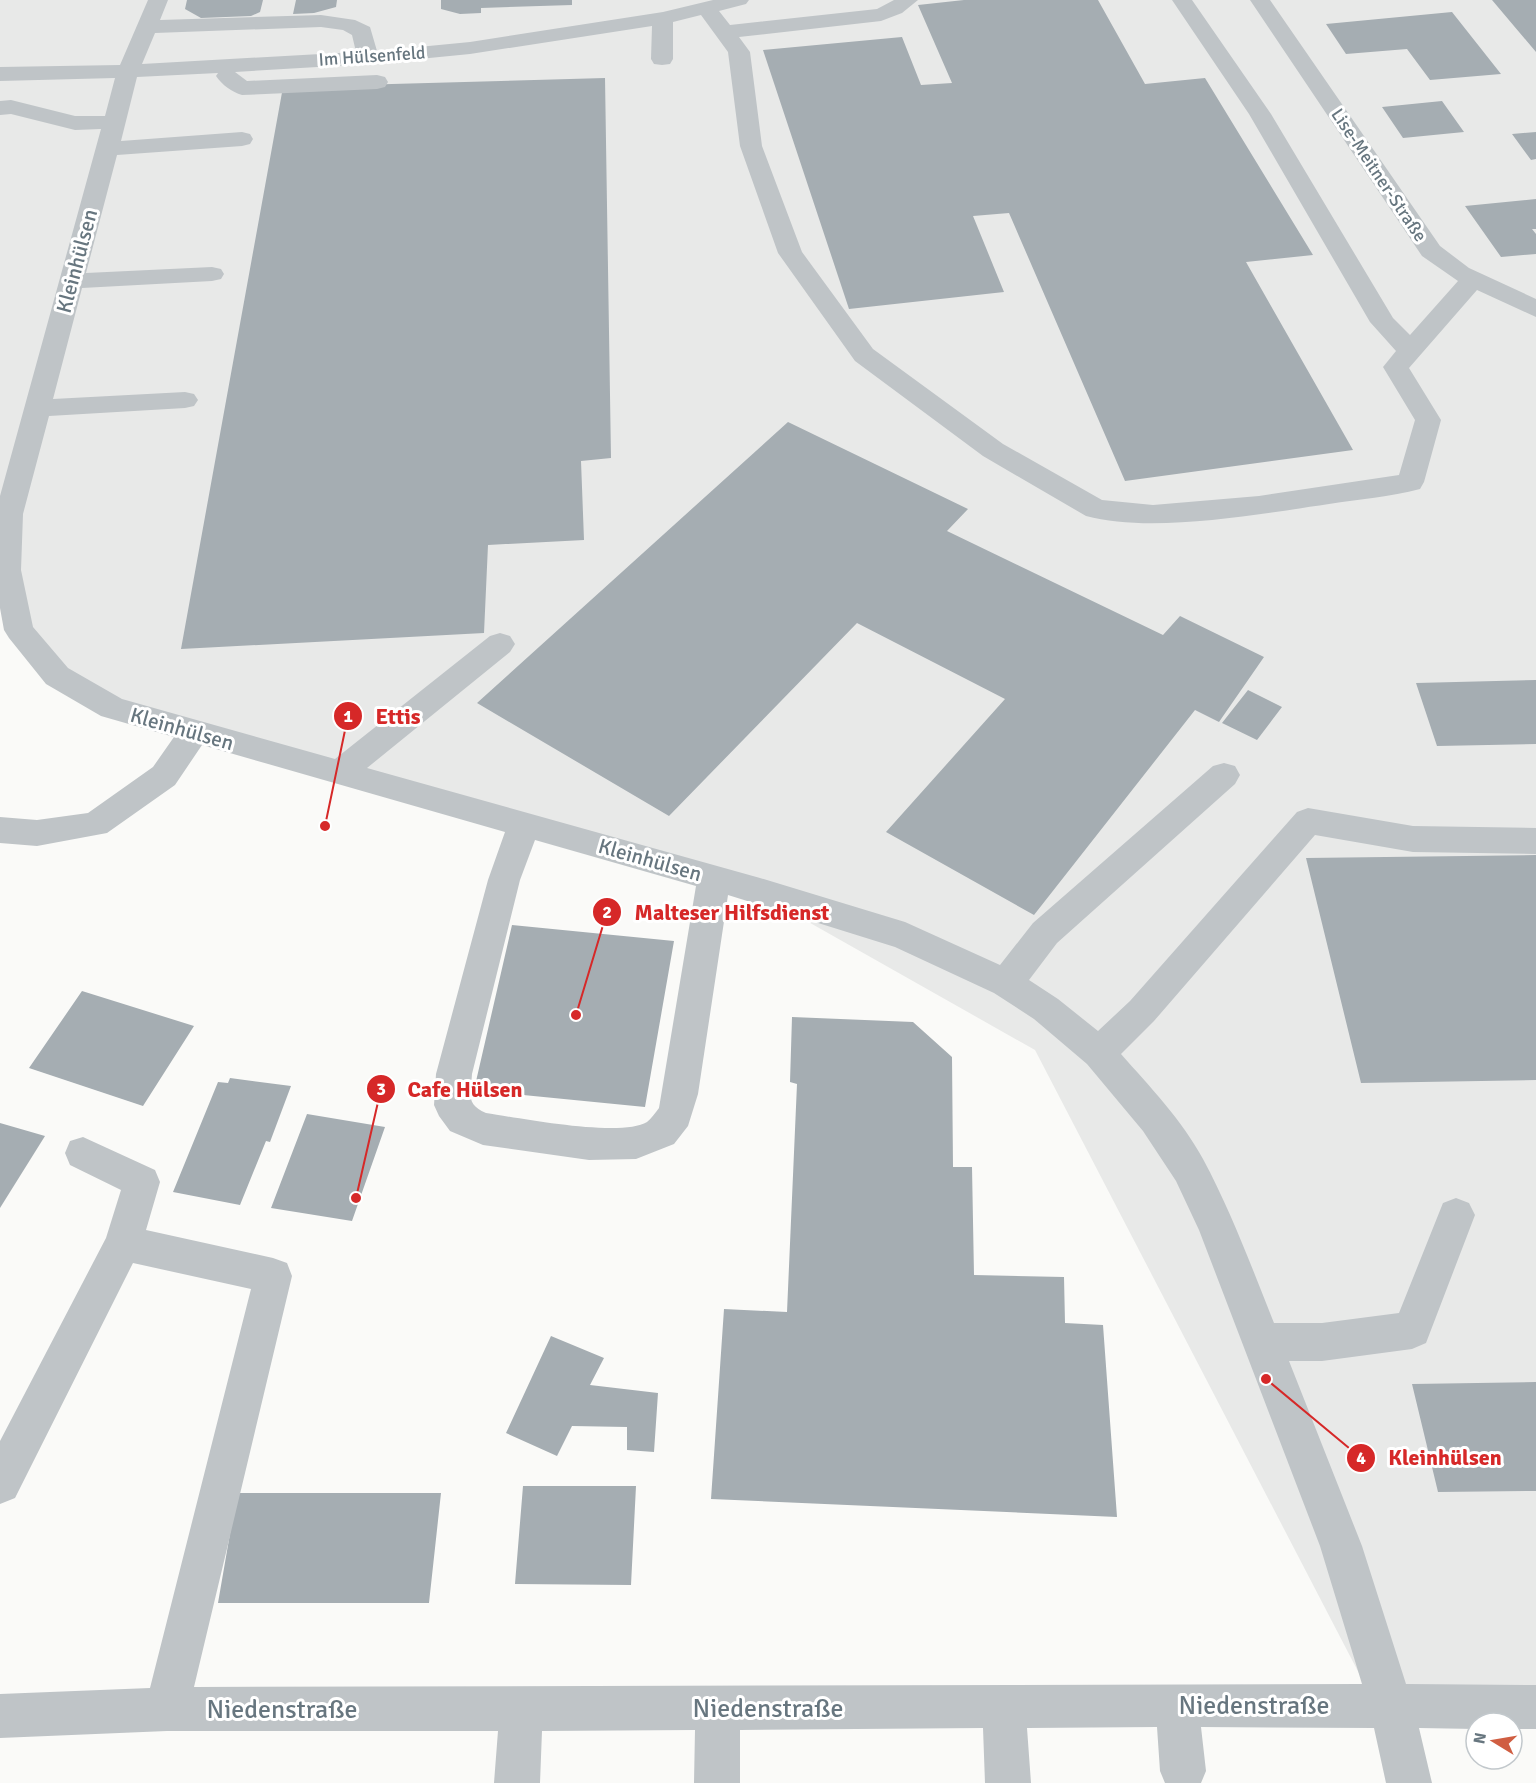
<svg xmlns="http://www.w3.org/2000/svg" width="1536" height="1783" viewBox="0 0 1536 1783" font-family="Signika,sans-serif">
<rect width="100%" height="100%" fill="#fafaf8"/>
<path fill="#e8e9e8" d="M 0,0 L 1536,0 L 1536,1699 L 1376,1706 L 1035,1050 L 718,871 L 55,687 L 0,604 Z"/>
<path fill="#a5adb2" d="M 187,0 L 263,0 L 260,12 L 251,16 L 201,18 L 185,9 Z
M 296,0 L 337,0 L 336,7 L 314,13 L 293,14 Z
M 441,0 L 572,0 L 572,5 L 481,8 L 481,13 L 460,14 L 441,9 Z
M 964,0 L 1098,0 L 1145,84 L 1205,78 L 1313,255 L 1246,262 L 1353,450 L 1125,481 L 1009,213 L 973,216 L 1004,292 L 849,309 L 763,50 L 902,37 L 921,85 L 952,83 L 918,5 Z
M 1492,0 L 1536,0 L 1536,52 Z
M 1452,12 L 1501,74 L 1430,80 L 1407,49 L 1346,54 L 1326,24 Z
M 605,78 L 611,458 L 581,461 L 584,540 L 488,545 L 484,633 L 181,649 L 283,87 Z
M 1442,101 L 1464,132 L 1403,138 L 1382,107 Z
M 1536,132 L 1536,159 L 1531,160 L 1512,134 Z
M 1536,199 L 1536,229 L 1532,229 L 1536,234 L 1536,254 L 1501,257 L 1465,206 Z
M 788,422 L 968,509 L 947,531 L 1163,635 L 1180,616 L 1264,657 L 1219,722 L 1195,710 L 1034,915 L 886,832 L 1005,699 L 857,623 L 669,816 L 477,703 Z
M 1536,680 L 1536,744 L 1437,746 L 1416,683 Z
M 1248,690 L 1282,707 L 1257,740 L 1222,723 Z
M 1536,855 L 1536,1080 L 1361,1083 L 1306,858 Z
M 512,925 L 674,941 L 645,1107 L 474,1090 Z
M 82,991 L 194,1026 L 143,1106 L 29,1068 Z
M 792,1017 L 913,1022 L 952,1057 L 953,1167 L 972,1167 L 974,1275 L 1064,1277 L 1065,1323 L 1103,1325 L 1117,1517 L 711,1499 L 724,1309 L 787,1312 L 797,1084 L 790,1082 Z
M 230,1078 L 291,1086 L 270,1142 L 266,1141 L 240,1205 L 173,1192 L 218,1082 L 228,1083 Z
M 307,1114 L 385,1127 L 352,1221 L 271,1208 Z
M 0,1123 L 45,1136 L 0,1208 Z
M 551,1336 L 604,1358 L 590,1385 L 658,1393 L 654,1452 L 627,1450 L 627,1427 L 572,1426 L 557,1456 L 506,1433 Z
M 1536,1382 L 1536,1491 L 1438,1492 L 1412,1384 Z
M 523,1486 L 636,1486 L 631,1585 L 515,1584 Z
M 237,1493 L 441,1493 L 429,1603 L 218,1603 Z"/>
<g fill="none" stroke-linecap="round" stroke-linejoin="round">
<path fill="#bfc4c7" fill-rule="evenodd" d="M 148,0 L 168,0 L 160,20 L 321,15 L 355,20 L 370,27 L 377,51 L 470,42 L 663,12 L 713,0 L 749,0 L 746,4 L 719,11 L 730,25 L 877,9 L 894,0 L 918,0 L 902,13 L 881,21 L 739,37 L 750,52 L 762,146 L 802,252 L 873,349 L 1003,444 L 1102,500 L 1153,505 L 1259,496 L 1399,475 L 1415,420 L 1383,367 L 1396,351 L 1370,322 L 1249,114 L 1172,0 L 1192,0 L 1271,114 L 1393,318 L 1410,335 L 1458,281 L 1422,256 L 1250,0 L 1270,0 L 1440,246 L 1469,268 L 1536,299 L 1536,317 L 1477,290 L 1409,368 L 1441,420 L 1424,482 L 1420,489 C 1390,497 1359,499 1329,504 C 1260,514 1152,534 1086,516 L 983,456 L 855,361 L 778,253 L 740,146 L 728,52 L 701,15 L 673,22 L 673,59 L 670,64 L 662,65 L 654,64 L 651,59 L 652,26 L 470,54 L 368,64 L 235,72 L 247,81 L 377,75 L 385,77 L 388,82 L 385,87 L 377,89 L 242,95 C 232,92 222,85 216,76 L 218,73 L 137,77 L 121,141 L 242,132 L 250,134 L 253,139 L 250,144 L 242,146 L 117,155 L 86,273 L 212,267 L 221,269 L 224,274 L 221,279 L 212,281 L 82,288 L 53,399 L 185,392 L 194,394 L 198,400 L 194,406 L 185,408 L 49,416 L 23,514 L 21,570 L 33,627 L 68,668 L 122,699 L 335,759 L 490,636 L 500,633 L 510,636 L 515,644 L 510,652 L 367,768 L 760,878 L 905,922 L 1000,965 L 1033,923 L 1213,766 L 1224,763 L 1235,766 L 1240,775 L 1235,784 L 1057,943 L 1029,980 L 1058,999 L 1098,1031 L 1130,1001 L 1297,812 L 1308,808 L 1413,826 L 1536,828 L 1536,854 L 1413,852 L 1315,835 L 1154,1021 L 1121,1054 C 1150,1087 1182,1120 1203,1159 C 1231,1211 1252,1268 1274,1323 L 1322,1323 L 1399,1313 L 1443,1203 L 1456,1198 L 1469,1203 L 1475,1215 L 1426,1343 L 1412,1349 L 1322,1361 L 1289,1361 L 1362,1546 L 1406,1684 L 1536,1685 L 1536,1729 L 1512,1729 L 1512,1723 L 1476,1723 L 1476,1729 L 1419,1728 L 1432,1783 L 1386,1783 L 1374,1728 L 1201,1727 L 1206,1771 L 1201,1783 L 1165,1783 L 1160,1771 L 1157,1727 L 1027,1728 L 1031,1783 L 985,1783 L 983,1728 L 740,1730 L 740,1783 L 694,1783 L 695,1730 L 542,1731 L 540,1783 L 494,1783 L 498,1731 L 167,1731 L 0,1738 L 0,1694 L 150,1688 L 251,1289 L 133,1263 L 15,1498 L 0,1504 L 0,1441 L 106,1238 L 121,1190 L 70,1165 L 65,1153 L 70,1141 L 83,1137 L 155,1170 L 160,1182 L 146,1230 L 273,1258 L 287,1263 L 292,1276 L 194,1687 L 1362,1684 L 1320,1546 L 1199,1230 L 1176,1181 L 1143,1131 L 1087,1064 L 1034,1019 L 994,993 L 895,947 L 728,895 L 698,1094 L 688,1126 L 674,1144 L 636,1159 L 589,1160 L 483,1145 L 450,1131 L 439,1116 L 434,1105 L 436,1074 L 488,880 L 505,832 L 202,745 L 175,785 L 107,833 L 37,846 L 0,843 L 0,817 L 37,820 L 88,813 L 153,767 L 174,737 L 101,716 L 46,684 L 9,638 L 4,630 L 0,608 L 0,496 L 101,129 L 75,130 L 11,114 L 0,115 L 0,101 L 11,100 L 75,116 L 105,116 L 115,78 L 0,81 L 0,67 L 120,65 ZM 321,27 L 343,30 L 352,35 L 356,52 L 142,64 L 155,33 ZM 535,840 L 696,886 L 659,1108 C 655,1113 651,1119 647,1122 C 621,1138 519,1118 486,1113 C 465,1104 471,1094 472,1074 L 520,880 Z"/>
</g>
<g text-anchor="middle" stroke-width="6" stroke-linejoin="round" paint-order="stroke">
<g font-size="18" fill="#67767f" stroke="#fff">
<text transform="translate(372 56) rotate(-4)" y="6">Im Hülsenfeld</text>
<text transform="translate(1379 175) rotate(56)" y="6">Lise-Meitner-Straße</text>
</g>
<g font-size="21" fill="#67767f" stroke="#fff">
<text transform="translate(77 261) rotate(-75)" y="7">Kleinhülsen</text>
<text transform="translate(182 729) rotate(16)" y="7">Kleinhülsen</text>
<text transform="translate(650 860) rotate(16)" y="7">Kleinhülsen</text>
</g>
<g font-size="26" fill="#67767f" stroke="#fff">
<text x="1254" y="1714">Niedenstraße</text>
<text x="768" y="1717">Niedenstraße</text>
<text x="282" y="1718">Niedenstraße</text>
</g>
</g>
<path fill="none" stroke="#d62828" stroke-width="2" d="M325 826L348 716M576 1015L607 912M356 1198L381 1089M1266 1379L1361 1458"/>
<g fill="#d62828" stroke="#fff" stroke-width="2">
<circle cx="325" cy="826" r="6"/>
<circle cx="576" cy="1015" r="6"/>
<circle cx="356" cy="1198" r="6"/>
<circle cx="1266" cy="1379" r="6"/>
<circle cx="348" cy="716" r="15"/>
<circle cx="607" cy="912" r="15"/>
<circle cx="381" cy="1089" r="15"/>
<circle cx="1361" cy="1458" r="15"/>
</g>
<g font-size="18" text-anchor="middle" font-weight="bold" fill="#fff">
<text x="348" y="722">1</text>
<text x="607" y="918">2</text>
<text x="381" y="1095">3</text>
<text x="1361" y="1464">4</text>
</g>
<g font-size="22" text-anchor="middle" font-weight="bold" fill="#d62828" stroke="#fff" stroke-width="6" stroke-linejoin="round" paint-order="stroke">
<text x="398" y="724">Ettis</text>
<text x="732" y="920">Malteser Hilfsdienst</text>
<text x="465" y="1097">Cafe Hülsen</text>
<text x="1445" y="1465">Kleinhülsen</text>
</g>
<g transform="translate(1494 1741) rotate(281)"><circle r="28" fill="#ffffff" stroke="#c2c8cc" stroke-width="1.5"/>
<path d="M0-4.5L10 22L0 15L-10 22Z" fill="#d05e42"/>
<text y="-9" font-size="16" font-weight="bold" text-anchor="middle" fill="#67767f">N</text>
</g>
</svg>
